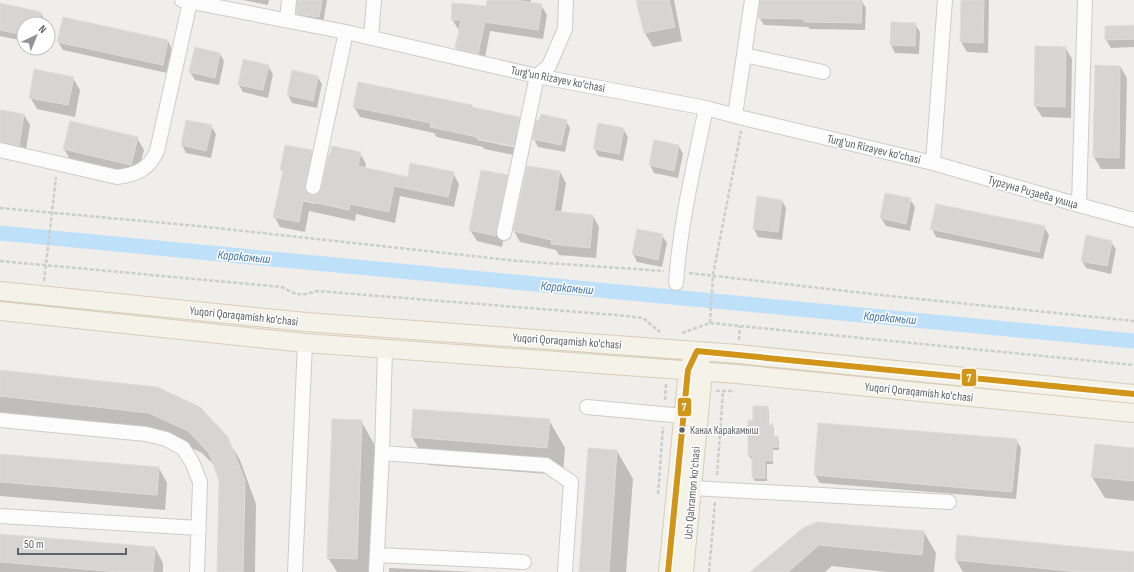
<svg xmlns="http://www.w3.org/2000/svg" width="1134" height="572" viewBox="0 0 1134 572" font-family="'Sofia Sans Condensed',sans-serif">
<rect width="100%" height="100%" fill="#efeeea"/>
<path fill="#0003" fill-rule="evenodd" d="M 243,0 L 269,0 L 268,5 Z
M 298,0 L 327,0 L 323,24 L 302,21 L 297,13 Z
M 488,0 L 531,0 L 531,3 L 541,5 L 547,15 L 543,39 L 490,31 L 484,63 L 462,58 L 456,48 L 460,29 L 458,29 L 452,19 L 487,7 Z
M 637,0 L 674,0 L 682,41 L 653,47 L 645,33 Z
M 761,0 L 861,0 L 866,8 L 865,30 L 810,29 L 808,27 L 764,25 L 759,17 Z
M 962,0 L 989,0 L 988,53 L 967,52 L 961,42 Z
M 0,4 L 41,13 L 45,21 L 45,24 L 24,24 L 24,41 L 0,36 Z
M 63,18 L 168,41 L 172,49 L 167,73 L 63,50 L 58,42 Z
M 892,23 L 915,24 L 920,32 L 919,54 L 895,53 L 891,45 Z
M 1134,26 L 1134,47 L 1111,48 L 1106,40 Z
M 1066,48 L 1072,59 L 1071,118 L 1042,117 L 1035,106 Z
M 220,54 L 224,61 L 219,85 L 195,80 L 190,72 Z
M 268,66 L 273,74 L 268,98 L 243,92 L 239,85 Z
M 1120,66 L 1127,78 L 1125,169 L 1101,169 L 1094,157 Z
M 317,76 L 322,84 L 317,108 L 292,103 L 288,95 Z
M 73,78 L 80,90 L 75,117 L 37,109 L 30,97 Z
M 354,107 L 473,108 L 519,118 L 525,128 L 519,156 L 484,149 L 483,147 L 437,137 L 434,133 L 360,117 ZM 478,138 L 518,146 L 518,148 L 478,140 Z
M 0,111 L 24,115 L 30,125 L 25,156 L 0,152 Z
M 566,121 L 570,128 L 565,152 L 538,147 L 534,139 Z
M 211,126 L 216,134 L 211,158 L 186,153 L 182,145 Z
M 623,129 L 628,137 L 623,161 L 598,156 L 594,148 Z
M 137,138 L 144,150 L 137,177 L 71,161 L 64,149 Z
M 654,141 L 679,146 L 683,154 L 678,178 L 654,173 L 650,165 Z
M 311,151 L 318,162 L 310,196 L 316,196 L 360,153 L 366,164 L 365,169 L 408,178 L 453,173 L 459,184 L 454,207 L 400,196 L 395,223 L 356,214 L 355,221 L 309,211 L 305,232 L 280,227 L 274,216 L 283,173 L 281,170 ZM 298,198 L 313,202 L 316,204 L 298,200 Z
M 560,172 L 566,183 L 561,213 L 593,216 L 599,227 L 596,258 L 559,255 L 556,250 L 520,242 L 514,231 Z
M 507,176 L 514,188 L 502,247 L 477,241 L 470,230 Z
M 910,199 L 915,207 L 910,231 L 886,226 L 881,218 Z
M 782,201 L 786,208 L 782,240 L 758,237 L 754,229 Z
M 1044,227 L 1049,235 L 1043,259 L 936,237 L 932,229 Z
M 662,235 L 667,243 L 662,267 L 637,262 L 633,254 Z
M 1111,242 L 1116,249 L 1111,274 L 1086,268 L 1082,261 Z
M 0,371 L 157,388 L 227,438 L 240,460 L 256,504 L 255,572 L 218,572 L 220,481 L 215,466 L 202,453 L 162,434 L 0,416 Z
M 767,407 L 769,411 L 769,425 L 772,425 L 774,428 L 774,437 L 777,437 L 779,440 L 779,450 L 773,450 L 773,464 L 767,464 L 767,481 L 755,481 L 753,478 L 753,459 L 751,459 L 749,455 L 754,421 Z
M 549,420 L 565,448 L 563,475 L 428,465 L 412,437 Z
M 361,421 L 377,449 L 373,572 L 337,572 L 328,558 Z
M 819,424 L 1016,440 L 1021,448 L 1016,499 L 820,483 L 815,475 Z
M 1134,449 L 1134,501 L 1105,498 L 1092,477 Z
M 617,451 L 633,479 L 626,572 L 580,572 Z
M 0,455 L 159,468 L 167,483 L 165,510 L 0,496 Z
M 803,529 L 924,532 L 936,553 L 934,572 L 887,572 L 832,566 L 825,572 L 752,572 Z
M 0,535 L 155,548 L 163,563 L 163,572 L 0,572 Z
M 1134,553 L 1134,572 L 963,572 L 956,560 Z
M 389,568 L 475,572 L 389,572 Z"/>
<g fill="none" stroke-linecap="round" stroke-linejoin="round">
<path stroke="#bfe0f9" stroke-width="15" d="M 0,233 L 1134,341"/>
</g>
<path fill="#d6d5d3" stroke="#deddd9" d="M 297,0 L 322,0 L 319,17 L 296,14 Z
M 487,0 L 516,0 L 542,4 L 538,30 L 485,22 L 478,54 L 455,48 L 461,20 L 451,20 L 452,3 L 486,6 Z
M 636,0 L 669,0 L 675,27 L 644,33 Z
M 760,0 L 862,0 L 861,23 L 804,22 L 804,19 L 758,18 Z
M 961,0 L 984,0 L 983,43 L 960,42 Z
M 0,3 L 41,12 L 39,24 L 24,24 L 24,35 L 0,30 Z
M 63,17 L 168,40 L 163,65 L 57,42 Z
M 891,22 L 916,23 L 915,46 L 890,45 Z
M 1134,25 L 1134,39 L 1105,40 L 1105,26 Z
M 1035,46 L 1066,47 L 1065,107 L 1034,106 Z
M 195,47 L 220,53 L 215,78 L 189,72 Z
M 243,59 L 269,65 L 263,90 L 238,85 Z
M 1095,65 L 1120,66 L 1119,158 L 1093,157 Z
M 34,69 L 74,77 L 68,105 L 29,98 Z
M 292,70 L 318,76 L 313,101 L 287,95 Z
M 358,82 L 472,105 L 472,107 L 520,117 L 513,146 L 477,139 L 477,137 L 430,127 L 431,123 L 353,107 Z
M 0,110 L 24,114 L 19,146 L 0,142 Z
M 541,114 L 567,120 L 561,145 L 532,139 L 536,120 L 539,121 Z
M 186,120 L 212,125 L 206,151 L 181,145 Z
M 70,121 L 138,137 L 131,165 L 63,149 Z
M 598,123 L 624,128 L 619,154 L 593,149 Z
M 654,140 L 679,145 L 674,171 L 649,165 Z
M 285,145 L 312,150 L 305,186 L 305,190 L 311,195 L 316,195 L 321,189 L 329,154 L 330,154 L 332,146 L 361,152 L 358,166 L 408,177 L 410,163 L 454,172 L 448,197 L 394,186 L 389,212 L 350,204 L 349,210 L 303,200 L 299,222 L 273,217 L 283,171 L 280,170 Z
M 527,166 L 560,171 L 554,211 L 593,215 L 590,248 L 551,244 L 552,240 L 513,231 Z
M 481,170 L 508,175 L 496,231 L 496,236 L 469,230 Z
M 885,193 L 911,198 L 906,224 L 880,218 Z
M 757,196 L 782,200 L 778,232 L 753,229 Z
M 936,204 L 1045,226 L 1039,252 L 930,229 Z
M 637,229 L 663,234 L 658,260 L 632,254 Z
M 1086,235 L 1112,241 L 1107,266 L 1081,261 Z
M 0,370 L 157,387 L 200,407 L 228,437 L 245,481 L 243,572 L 217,572 L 219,481 L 209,453 L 188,431 L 149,413 L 0,396 Z
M 753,406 L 768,406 L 768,424 L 773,424 L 773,436 L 778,436 L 778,447 L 772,447 L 772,461 L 765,460 L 765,478 L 752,478 L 752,455 L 748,456 L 748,420 L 753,420 Z
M 413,409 L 550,419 L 547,448 L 411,437 Z
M 332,419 L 362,420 L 357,559 L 327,558 Z
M 818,423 L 1017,439 L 1012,492 L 814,475 Z
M 1095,444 L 1134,448 L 1134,481 L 1091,477 Z
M 588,448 L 617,450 L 609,572 L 579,572 Z
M 0,454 L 159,467 L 157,495 L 0,482 Z
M 816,522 L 924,531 L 922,555 L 819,545 L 788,572 L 750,572 L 803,528 Z
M 0,534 L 155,547 L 153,572 L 119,572 L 0,562 Z
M 957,535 L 1134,552 L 1134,572 L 1080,572 L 955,560 Z"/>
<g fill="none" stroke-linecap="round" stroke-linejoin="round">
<defs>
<path id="minor" d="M 182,0 L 346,32 L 537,76 L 706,108 L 743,118 L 933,163 L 1079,205 L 1134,220
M 287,20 L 289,0
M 371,38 L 374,0
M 744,55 L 752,0
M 735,115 L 744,55 L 823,72
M 0,150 L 117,177 C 136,175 149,169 157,151 L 190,2
M 933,163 L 945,0
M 313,187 L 346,32
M 1079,205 L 1085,0
M 504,233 L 537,76 L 549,66 L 565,29 L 566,0
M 676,283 C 680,223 694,166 706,108
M 587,407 L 684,416
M 0,420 L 146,434 L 166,439 L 183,448 L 192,462 L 200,482 L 197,572
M 382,453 L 385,349
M 692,488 L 949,502
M 0,516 L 199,528
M 377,555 L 524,562
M 295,572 L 305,343
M 376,572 L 382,453 L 546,465 L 571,482 L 565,572"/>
<path id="major" d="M 0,291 L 306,322 L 738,354 L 1134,394
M 0,311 L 305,343 L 737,374 L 1134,413
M 668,572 L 688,370 L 692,361
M 684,572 L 703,371 L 700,361"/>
</defs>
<use href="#minor" stroke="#cbcccc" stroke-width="16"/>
<use href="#major" stroke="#d7ceb8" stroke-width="20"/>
<path stroke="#cacfcc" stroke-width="2.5" stroke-dasharray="4 2" stroke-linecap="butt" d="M 0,208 L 198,226 L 518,261 L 664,271
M 0,261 L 282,287 C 298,296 300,296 317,291 L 616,315 L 643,318 L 660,332
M 689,273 L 890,296 L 1134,321
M 44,281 L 56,177
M 710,323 L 713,275 L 741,131
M 682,333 L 710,323 L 1134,365
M 739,340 L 740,326
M 716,391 L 735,391
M 665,400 L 666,383
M 717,475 L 723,392
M 658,494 L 663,427
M 709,572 L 715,502"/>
<use href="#minor" stroke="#fdfcfc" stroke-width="14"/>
<use href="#major" stroke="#f4f2e9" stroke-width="18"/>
<defs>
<path id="bus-1" d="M 668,572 L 688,370 L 697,351 L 1134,394"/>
</defs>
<use href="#bus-1" stroke="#fff" stroke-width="9"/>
<use href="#bus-1" stroke="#d1951a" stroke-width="6"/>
</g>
<circle fill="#5f6368" stroke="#fff" stroke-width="1.5" cx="682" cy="430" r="3.5"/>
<g text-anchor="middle" stroke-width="3" stroke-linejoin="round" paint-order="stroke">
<g font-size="11" fill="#5f6368" stroke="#fff" text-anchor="start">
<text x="690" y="434">Канал Каракамыш</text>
</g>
<g font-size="12" fill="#5f6368" stroke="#fff">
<text transform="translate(558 79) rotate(11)" y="4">Turg'un Rizayev ko'chasi</text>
<text transform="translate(874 149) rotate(13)" y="4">Turg'un Rizayev ko'chasi</text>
<text transform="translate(1033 192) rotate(16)" y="4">Тургуна Ризаева улица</text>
<text transform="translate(244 316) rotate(6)" y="4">Yuqori Qoraqamish ko'chasi</text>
<text transform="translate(567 341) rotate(4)" y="4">Yuqori Qoraqamish ko'chasi</text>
<text transform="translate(919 392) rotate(6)" y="4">Yuqori Qoraqamish ko'chasi</text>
<text transform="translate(692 493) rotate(-85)" y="4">Uch Qahramon ko'chasi</text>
</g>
<g font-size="13" font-style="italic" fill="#4174aa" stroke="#fff">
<text transform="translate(244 256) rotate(5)" y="5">Каракамыш</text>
<text transform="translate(567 287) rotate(5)" y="5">Каракамыш</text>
<text transform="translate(890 317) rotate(5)" y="5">Каракамыш</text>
</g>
</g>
<g stroke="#fff" stroke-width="1.5">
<rect x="961" y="368" width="16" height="19" rx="4" fill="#d1951a"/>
<rect x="677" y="397" width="15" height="20" rx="4" fill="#d1951a"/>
</g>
<g font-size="11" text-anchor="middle" font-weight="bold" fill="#fff">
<text x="969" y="382">7</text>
<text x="684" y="411">7</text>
</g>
<g transform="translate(36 36) rotate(44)"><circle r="19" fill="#ffffff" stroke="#bfc1c3"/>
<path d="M0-3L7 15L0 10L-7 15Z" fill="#919496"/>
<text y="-6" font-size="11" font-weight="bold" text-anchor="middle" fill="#5f6368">N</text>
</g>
<path d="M18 548v6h108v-6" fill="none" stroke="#5f6368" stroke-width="2"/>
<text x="24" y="548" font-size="12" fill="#5f6368" stroke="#ffffff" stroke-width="3" paint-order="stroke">50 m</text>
</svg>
